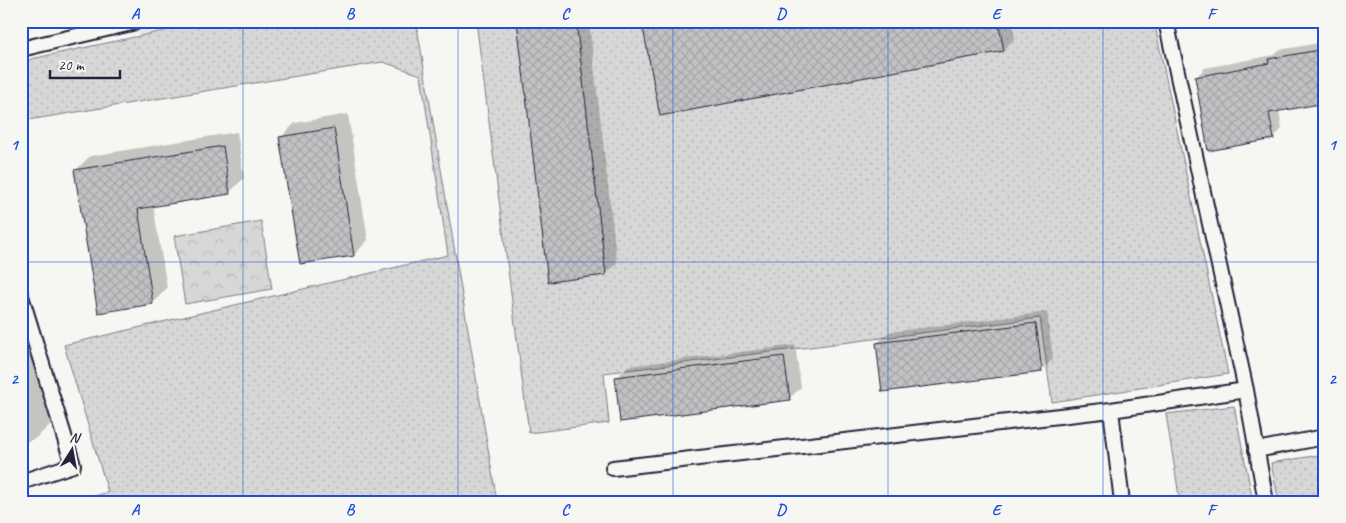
<svg xmlns="http://www.w3.org/2000/svg" width="1346" height="523" viewBox="0 0 1346 523" font-family="Caveat,sans-serif">
<defs>
<pattern id="grass-dots" width="8" height="8" patternUnits="userSpaceOnUse" patternTransform="scale(1.25)"><rect width="8" height="8" fill="#d7d7d7"/><path d="M2 2h.1M6 6h.1" fill="none" stroke="#b8b8b9" stroke-width="1.8" stroke-linecap="round"/></pattern>
<pattern id="forest-crowns" width="20" height="18" patternUnits="userSpaceOnUse" patternTransform="scale(1.25)"><rect width="20" height="18" fill="#d7d7d7"/><path d="M2 6a3 3 0 1 1 6 0M12 15a3 3 0 1 1 6 0" fill="none" stroke="#b8b8b9"/></pattern>
<pattern id="building-cross-hatch" width="8" height="8" patternUnits="userSpaceOnUse" patternTransform="scale(1.25)"><rect width="8" height="8" fill="#c2c2c4"/><path d="M0 0l8 8M0 8l8-8" fill="none" stroke="#a6a6a9"/></pattern>
</defs>
<rect width="100%" height="100%" fill="#f6f6f2"/>
<filter id="ink" filterUnits="userSpaceOnUse"><feTurbulence type="fractalNoise" baseFrequency=".02" numOctaves="2"/><feDisplacementMap in="SourceGraphic" scale="10" xChannelSelector="R" yChannelSelector="G"/><feConvolveMatrix kernelMatrix="1 2 1 2 8 2 1 2 1" color-interpolation-filters="sRGB"/></filter>
<g filter="url(#ink)">
<path fill="#e6e6e4" d="M 136,21 L 201,21 L 139,35 Z"/>
<path fill="url(#grass-dots)" stroke="#7c7c89" d="M 210,21 L 416,21 L 497,502 L 76,502 L 108,492 L 64,345 L 448,255 L 421,75 L 383,62 L 28,120 L 21,90 L 21,67 L 31,59 Z
M 476,21 L 1154,21 L 1228,374 L 1052,402 L 1040,318 L 604,373 L 609,423 L 529,433 Z
M 1234,406 L 1253,502 L 1180,502 L 1166,414 Z
M 1325,454 L 1325,502 L 1279,502 L 1271,463 Z"/>
<path fill="url(#forest-crowns)" stroke="#7c7c89" d="M 261,221 L 272,289 L 185,304 L 174,236 Z"/>
<path fill="#0003" d="M 518,21 L 589,21 L 617,263 L 606,274 Z
M 652,21 L 1012,21 L 1015,38 L 1003,50 L 644,29 Z
M 1325,42 L 1325,102 L 1279,110 L 1282,129 L 1273,138 L 1196,77 L 1205,68 L 1274,55 L 1279,50 Z
M 348,114 L 368,240 L 354,255 L 281,137 L 295,123 Z
M 237,132 L 244,178 L 230,192 L 153,205 L 167,288 L 153,303 L 76,170 L 90,156 Z
M 1325,307 L 1325,339 L 1321,339 L 1318,314 Z
M 1047,312 L 1053,359 L 1041,371 L 877,343 L 889,332 Z
M 21,326 L 51,424 L 36,438 L 28,441 L 21,447 Z
M 795,345 L 801,387 L 789,399 L 616,378 L 628,366 Z"/>
<path fill="url(#building-cross-hatch)" stroke="#22223b" d="M 517,21 L 576,21 L 606,275 L 548,282 Z
M 681,21 L 998,21 L 1004,51 L 660,116 L 643,28 Z
M 1325,49 L 1325,103 L 1269,113 L 1274,139 L 1208,151 L 1195,77 L 1269,63 L 1268,59 Z
M 334,128 L 354,256 L 300,264 L 279,137 Z
M 223,146 L 230,194 L 138,209 L 153,304 L 98,313 L 74,170 Z
M 1036,323 L 1042,372 L 882,392 L 876,343 Z
M 784,356 L 790,400 L 620,422 L 615,377 Z"/>
<g fill="none" stroke-linecap="round" stroke-linejoin="round">
<defs>
<path id="service" d="M 1166,21 L 1246,390 L 1266,502
M 21,49 L 136,22
M 21,296 L 73,465 L 21,482
M 1111,410 L 1122,502
M 1256,450 L 1325,437
M 613,468 L 1111,410 L 1246,390"/>
</defs>
<use href="#service" stroke="#22223b" stroke-width="18"/>
<use href="#service" stroke="#f6f6f2" stroke-width="14"/>
</g>
</g>
<path fill="none" stroke="#1d4ed8" stroke-width="1" stroke-opacity="0.55" d="M 243,21 L 243,502M 458,21 L 458,502M 673,21 L 673,502M 888,21 L 888,502M 1103,21 L 1103,502M 21,262 L 1325,262"/>
<rect width="1346" height="523" fill="none" stroke="#f6f6f2" stroke-width="55"/>
<g transform="translate(72 450) rotate(11)" stroke="#f6f6f2" stroke-width="4" paint-order="stroke">
<path d="M0-4L9 19L0 12L-9 19Z" fill="#22223b"/>
<text y="-8" font-size="14" font-weight="bold" text-anchor="middle" fill="#22223b">N</text>
</g>
<path d="M50 70v8h70v-8" fill="none" stroke="#22223b" stroke-width="2.5"/>
<text x="58" y="70" font-size="15" fill="#22223b" stroke="#f6f6f2" stroke-width="4" paint-order="stroke">20 m</text>
<rect x="28" y="28" width="1290" height="468" fill="none" stroke="#1d4ed8" stroke-width="2"/>
<g font-size="16" text-anchor="middle" font-weight="bold" fill="#1d4ed8">
<text x="135" y="19">A</text>
<text x="350" y="19">B</text>
<text x="565" y="19">C</text>
<text x="781" y="19">D</text>
<text x="996" y="19">E</text>
<text x="1211" y="19">F</text>
<text x="14" y="150">1</text>
<text x="1332" y="150">1</text>
<text x="14" y="384">2</text>
<text x="1332" y="384">2</text>
<text x="135" y="515">A</text>
<text x="350" y="515">B</text>
<text x="565" y="515">C</text>
<text x="781" y="515">D</text>
<text x="996" y="515">E</text>
<text x="1211" y="515">F</text>
</g>
</svg>
